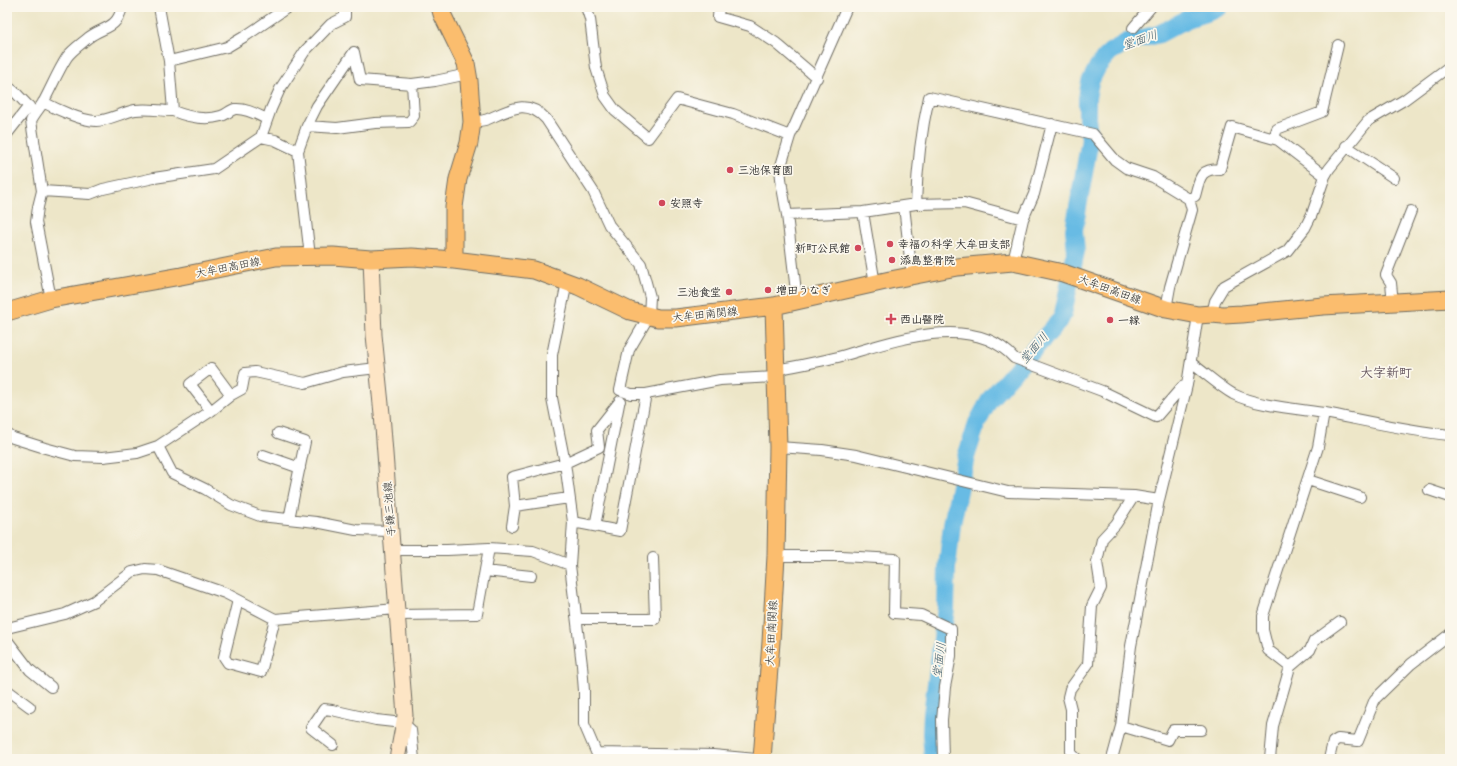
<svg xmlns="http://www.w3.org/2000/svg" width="1457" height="766" viewBox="0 0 1457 766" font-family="'Gochi Hand','Klee One',sans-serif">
<rect width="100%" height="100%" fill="#fbf7ec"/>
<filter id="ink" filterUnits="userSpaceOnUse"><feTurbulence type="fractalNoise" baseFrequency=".025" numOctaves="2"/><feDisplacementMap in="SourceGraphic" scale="8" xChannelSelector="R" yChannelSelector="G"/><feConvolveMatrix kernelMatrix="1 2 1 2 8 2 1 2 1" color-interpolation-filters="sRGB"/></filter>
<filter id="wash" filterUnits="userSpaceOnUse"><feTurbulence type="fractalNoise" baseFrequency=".012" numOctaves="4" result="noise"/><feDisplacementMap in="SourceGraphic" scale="16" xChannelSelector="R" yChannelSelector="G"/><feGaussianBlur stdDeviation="0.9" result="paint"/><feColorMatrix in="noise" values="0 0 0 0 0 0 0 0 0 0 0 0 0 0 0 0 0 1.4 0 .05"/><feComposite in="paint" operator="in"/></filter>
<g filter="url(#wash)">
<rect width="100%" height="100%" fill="#ede6c8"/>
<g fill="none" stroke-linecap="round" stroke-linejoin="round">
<path stroke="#68bbe4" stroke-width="18" d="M 933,759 L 931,734 L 932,714 L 946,608 L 947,568 L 952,524 L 966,457 L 977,423 L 990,399 L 1060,320 L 1063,314 L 1076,251 L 1074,230 L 1090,139 L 1087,119 L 1087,98 L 1090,82 L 1098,66 L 1110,52 L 1127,42 L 1159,34 L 1187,19 L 1212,11 L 1220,7"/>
</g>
</g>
<g filter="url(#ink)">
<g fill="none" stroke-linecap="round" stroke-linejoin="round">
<defs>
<path id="street" d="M 159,7 L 169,61 L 227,47 L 247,35 L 288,7
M 586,7 L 590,19 L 596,68 L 605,96 L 615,110 L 648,138 L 677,99 L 733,114 L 790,136
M 719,7 L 718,17 L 750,26 L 776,43 L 817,78
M 1133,28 L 1151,7
M 7,86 L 15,92 L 35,113
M 43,102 C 56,109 82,121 96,121 C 107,121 124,112 135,110 C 148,108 160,111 173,111 L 169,61
M 173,111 C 188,117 205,121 221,116 C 226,115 230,110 235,109 C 246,108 258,115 267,119
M 472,122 C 477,121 483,121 488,119 C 510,110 526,98 546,119 L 593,191 L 609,225 L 641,264 L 650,297 L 649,316 L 629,350 L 620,390 L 631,394 L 646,394 L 720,380 L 775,377
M 307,126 L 317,106 L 354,52 L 360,80 L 412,84
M 7,134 L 29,106
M 261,137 L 275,140 L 298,151 L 307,126 L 337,128 L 375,123 L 409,122 L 414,116 L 412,84 L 435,81 L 468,74
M 1274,138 L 1277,129 L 1322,112 L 1338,45
M 1346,146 L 1394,178
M 298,151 L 310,257
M 42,191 L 90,194 L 103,189 L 154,178 L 214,169 L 261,137 L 271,109 L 280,89 L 305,51 L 331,24 L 345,17 L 345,8 L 344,7
M 1189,199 L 1195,196 C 1200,178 1199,169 1220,169 L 1232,127 L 1278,140 L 1325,176
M 916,204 C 917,168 921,132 929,97 L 1093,134 L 1115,160 L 1126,168 L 1153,177 L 1189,199 L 1192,210 L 1170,287 L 1166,309
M 904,206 L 912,276
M 863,212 L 875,284
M 787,215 L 863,212 L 916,204 L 964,203 L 1023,219
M 1013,262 L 1023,219 L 1034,194 L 1052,124
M 567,282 L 552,355 L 552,398 L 565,463 L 573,522
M 51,299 L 36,222 L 38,207 L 42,191 L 31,121 C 34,114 40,108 44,101 C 52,86 58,71 67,57 C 72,50 81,44 88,38 C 103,26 117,30 122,7
M 797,300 L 787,215 L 782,187 L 780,169 L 790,136 L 847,7
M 1393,303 L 1391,283 L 1386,275 L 1411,211
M 1212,314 L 1215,301 L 1224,286 L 1287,251 L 1305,228 L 1312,214 L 1325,176 L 1329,169 L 1368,121 L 1404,100 L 1450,66
M 1191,363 C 1204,372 1219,386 1233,394 C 1256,406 1298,409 1325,413 C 1366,421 1408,431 1450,435
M 775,370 C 796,366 817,362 838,357 C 889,343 972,310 1014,358 L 1102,391 L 1156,417 L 1182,387 L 1187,385
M 231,395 L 242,389 L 245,373 L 255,372 L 305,383 L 343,372 L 377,368
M 278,433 L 305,442 L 289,519
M 7,434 L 13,438 L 45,448 L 75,456 L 103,457 L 137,453 L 158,446 L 211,411 L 231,395 L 211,368 L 190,384 L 211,411
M 158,446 L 172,473 L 205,489 L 231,505 L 260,516 L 316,522 L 356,530 L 390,531
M 778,447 L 822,450 L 856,455 L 1008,492 L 1134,496 L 1159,500
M 263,455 L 300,468
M 1308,480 L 1360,497
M 1429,490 L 1450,497
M 515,506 L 569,498
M 512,526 L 515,506 L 512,477 L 565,463 L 599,447 L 597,430 L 620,401
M 595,526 L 619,404
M 392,550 L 447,550 L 489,548 L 533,551 L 570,565
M 776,556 L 841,556 L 895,559 L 894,613 L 921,615 L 951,629 L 951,656 L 945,687 L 942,720 L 943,759
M 485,571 L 531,576
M 238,600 L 224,657 L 228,663 L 261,672 L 275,619
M 397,615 L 477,614 L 489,548
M 577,619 L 655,619 L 653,558
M 7,628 L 65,614 L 94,601 L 132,572 L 145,569 L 158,570 L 225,593 L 275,619 L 397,609
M 7,640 L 30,670 L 51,687
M 1290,667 L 1268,650 L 1263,630 L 1263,616 L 1318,447 L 1324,413
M 7,690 L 30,707
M 1121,726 L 1168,740 L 1173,730 L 1201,730
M 333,745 L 311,728 L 324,709 L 332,710 L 376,720 L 403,723 L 411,730 L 414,759
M 598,753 L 713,755 L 756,759
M 599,759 L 584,724 L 584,691 L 582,665 L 570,565 L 573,522 L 620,531 L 646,394
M 1077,759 L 1071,753 L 1071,709 L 1068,697 L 1070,689 L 1088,664 L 1092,606 L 1101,588 L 1097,562 L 1102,539 L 1116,524 L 1134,496
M 1112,759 L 1121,726 L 1131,646 L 1159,500 L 1187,385 L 1198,315
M 1270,759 L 1273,726 L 1290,667 L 1310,650 L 1314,641 L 1340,622
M 1329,759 L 1333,742 L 1338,739 L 1358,741 L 1375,699 L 1411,664 L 1450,634"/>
<path id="secondary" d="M 371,259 L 374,335 L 382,414 L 405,716 L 397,759"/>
<path id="primary" d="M 440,7 L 442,14 L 466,63 L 469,81 L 472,122 L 469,143 L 458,179 L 454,207 L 454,260
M 7,312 L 51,299 L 181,276 L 276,257 L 333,256 L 371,259 L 412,257 L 454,260 L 534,270 L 578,286 L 630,311 L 658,318 L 676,318 L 774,306 L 890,280 L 957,267 L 1013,262 L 1063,273 L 1166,309 L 1198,315 L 1212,314 L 1223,315 L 1242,314 L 1323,306 L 1450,299
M 762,759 L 771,642 L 776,556 L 778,447 L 774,306"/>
</defs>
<use href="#street" stroke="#6f6c62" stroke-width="12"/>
<use href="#secondary" stroke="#6f6c62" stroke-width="17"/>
<use href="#primary" stroke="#6f6c62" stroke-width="19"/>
<use href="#street" stroke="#fff" stroke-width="10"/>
<use href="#secondary" stroke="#fde5c5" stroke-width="15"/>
<use href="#primary" stroke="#fbbd6e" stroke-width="17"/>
</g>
</g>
<g fill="#d1495b" stroke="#fbf7ec" stroke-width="1.5">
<circle cx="730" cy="170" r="4"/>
<circle cx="662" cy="203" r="4"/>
<circle cx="890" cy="244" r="4"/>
<circle cx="858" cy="248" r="4"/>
<circle cx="892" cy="260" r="4"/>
<circle cx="768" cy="290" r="4"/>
<circle cx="729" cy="292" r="4"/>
<path d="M889 313h4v4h4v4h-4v4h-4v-4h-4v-4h4z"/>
<circle cx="1110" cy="320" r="4"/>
</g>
<g text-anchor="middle" stroke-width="3.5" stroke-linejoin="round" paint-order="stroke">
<g font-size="11" font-weight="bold" fill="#2b2b2b" stroke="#fbf7ec" text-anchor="start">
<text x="738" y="174">三池保育園</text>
<text x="670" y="207">安照寺</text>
<text x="898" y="248">幸福の科学 大牟田支部</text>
<text x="850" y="252" text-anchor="end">新町公民館</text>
<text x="900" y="264">添島整骨院</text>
<text x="776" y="294">増田うなぎ</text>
<text x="721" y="296" text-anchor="end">三池食堂</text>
<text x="900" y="323">西山醫院</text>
<text x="1118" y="324">一縁</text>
</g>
<g font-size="11" fill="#2b2b2b" stroke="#fbf7ec">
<text transform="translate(228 267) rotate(-11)" y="4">大牟田高田線</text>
<text transform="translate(1110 289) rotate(20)" y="4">大牟田高田線</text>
<text transform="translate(705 314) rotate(-6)" y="4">大牟田南関線</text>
<text transform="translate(389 509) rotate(-94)" y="4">手鎌三池線</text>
<text transform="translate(771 633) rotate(-87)" y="4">大牟田南関線</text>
</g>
<g font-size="12" font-style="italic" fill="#405d6c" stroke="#fbf7ec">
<text transform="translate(1140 40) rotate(-19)" y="4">堂面川</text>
<text transform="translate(1034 348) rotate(-49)" y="4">堂面川</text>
<text transform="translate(939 660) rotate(-83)" y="4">堂面川</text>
</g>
<g font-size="13" font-weight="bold" fill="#675861" stroke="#fbf7ec">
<text x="1386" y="377">大字新町</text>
</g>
</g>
<rect width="1457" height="766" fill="none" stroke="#fbf7ec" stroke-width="24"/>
</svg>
